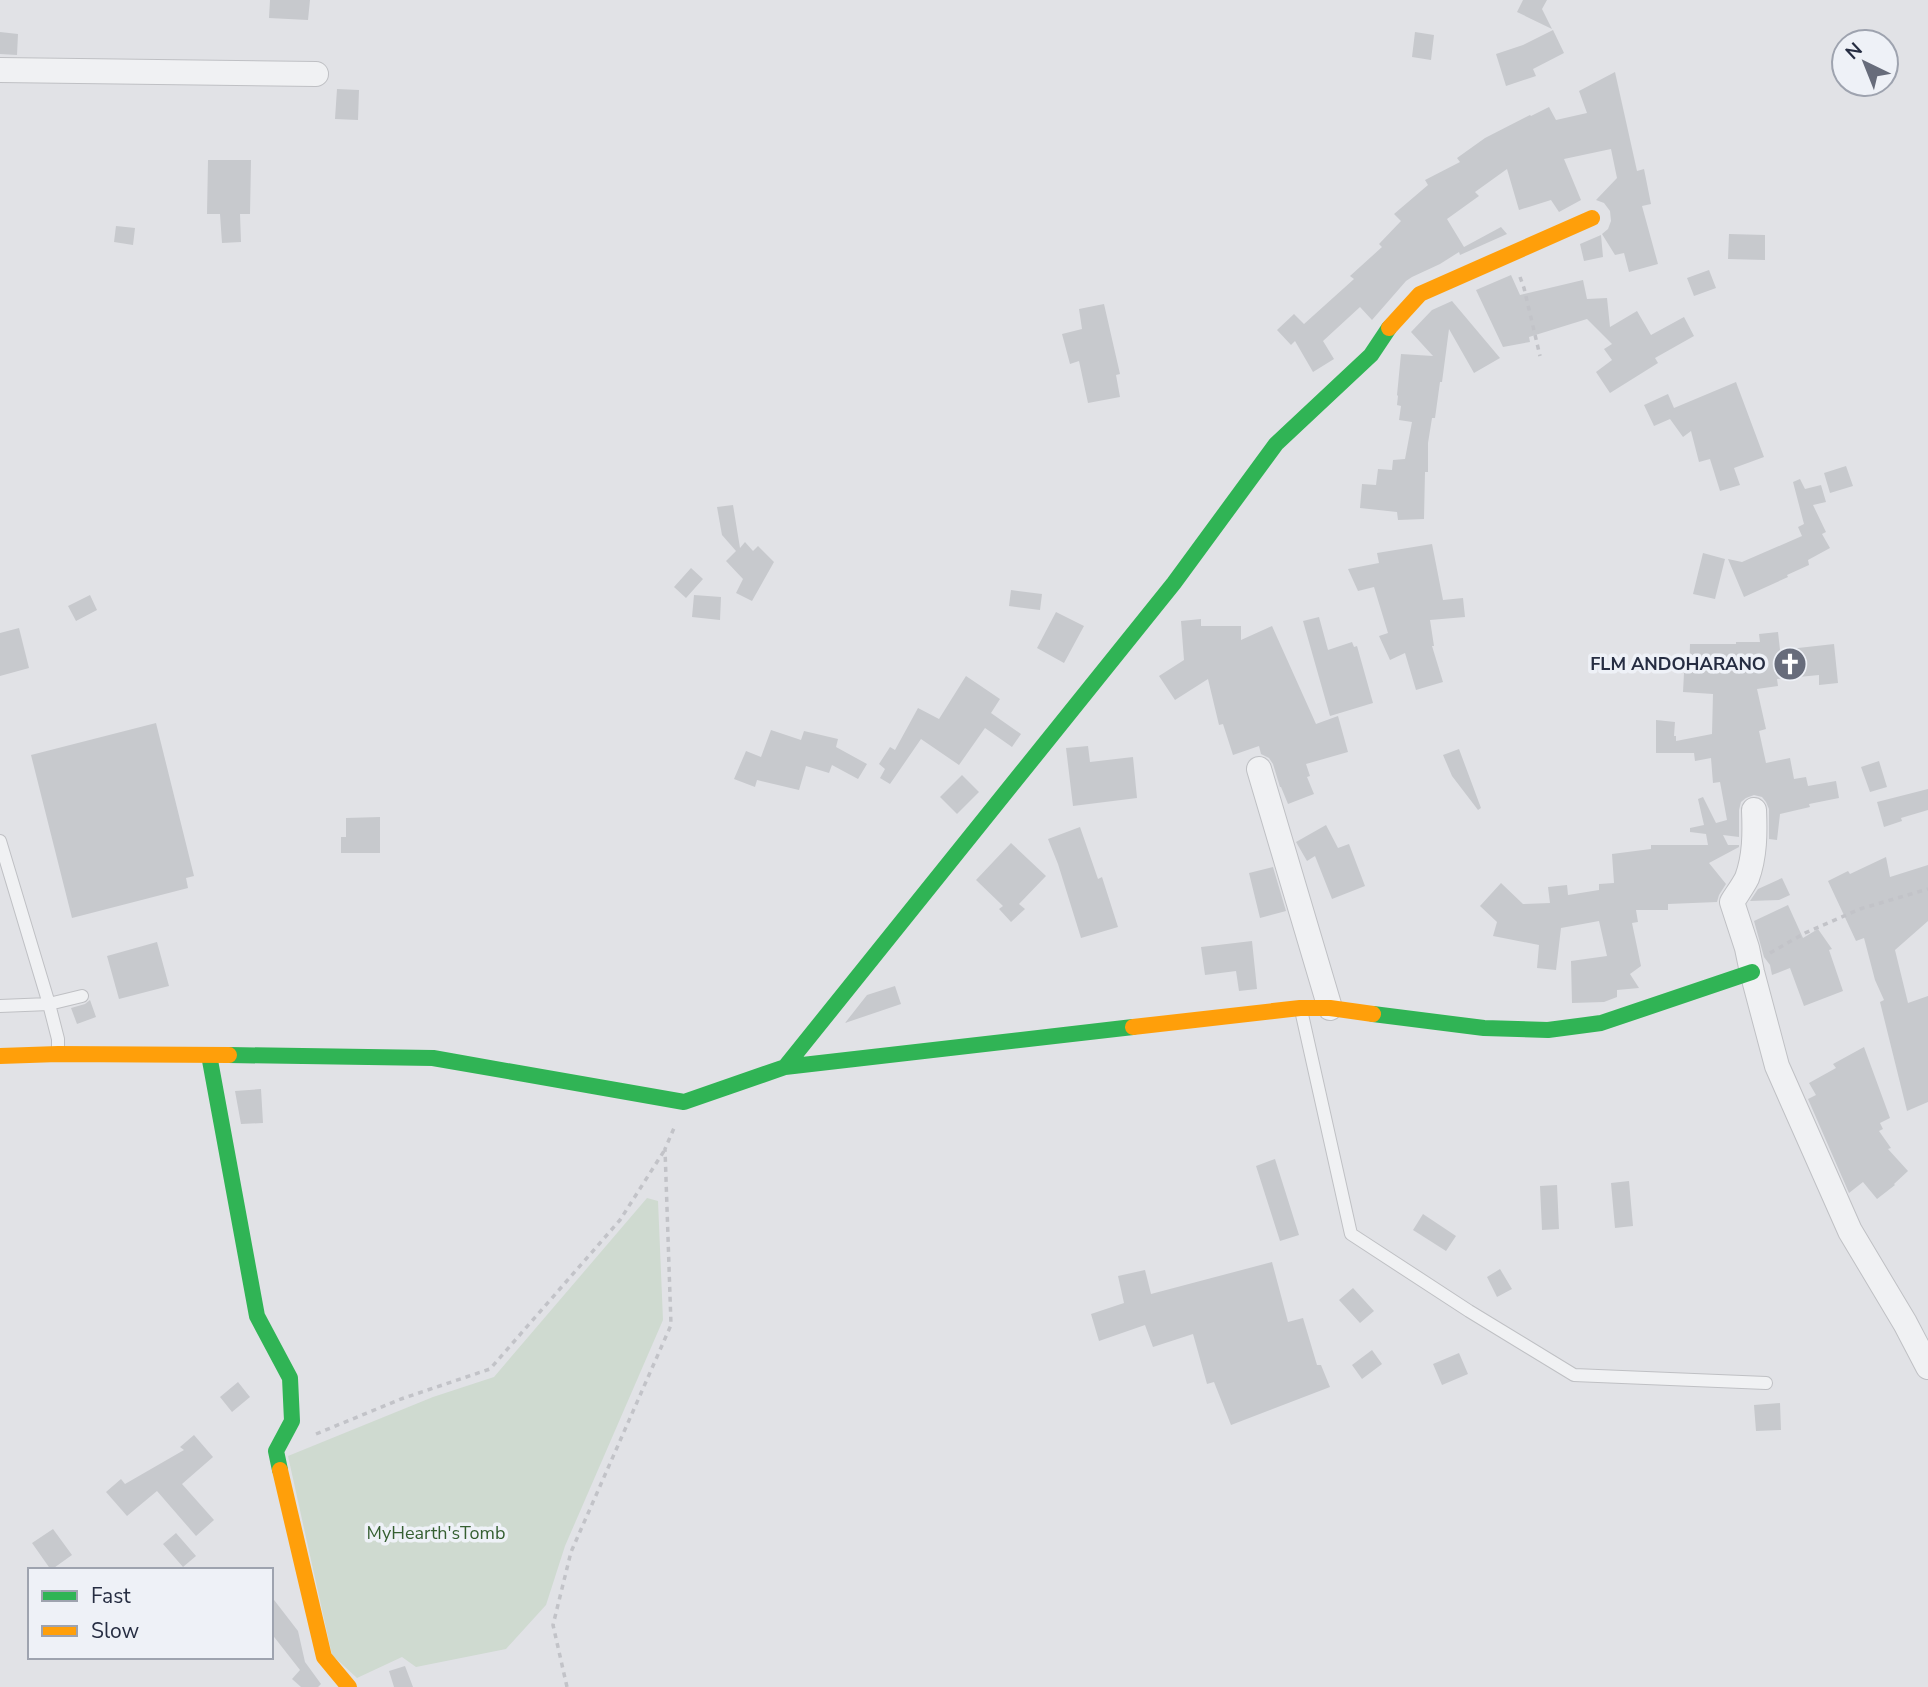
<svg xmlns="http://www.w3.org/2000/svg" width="1928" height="1687" viewBox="0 0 1928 1687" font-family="'Nunito Sans',sans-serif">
<rect width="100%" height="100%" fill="#e1e2e6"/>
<path fill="#cfdad0" d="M 647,1198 L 658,1201 L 663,1320 L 565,1546 L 546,1605 L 506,1649 L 416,1667 L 402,1657 L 357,1678 L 332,1655 L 288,1456 L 433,1397 L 494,1377 Z"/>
<path fill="#c7c9cd" d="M 270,0 L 310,0 L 308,20 L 269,18 Z
M 1523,0 L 1547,0 L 1542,9 L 1552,29 L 1517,12 Z
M 1553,30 L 1564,53 L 1533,69 L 1536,76 L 1506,86 L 1496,54 L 1523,45 Z
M 0,32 L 18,34 L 17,55 L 0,54 Z
M 1415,32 L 1434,35 L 1431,60 L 1412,57 Z
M 1615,72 L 1637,171 L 1644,169 L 1651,204 L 1642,206 L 1658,264 L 1629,272 L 1624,253 L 1615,255 L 1602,234 L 1608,229 L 1611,221 L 1610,211 L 1604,203 L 1596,200 L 1617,178 L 1611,149 L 1564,159 L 1581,200 L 1559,212 L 1551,200 L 1519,210 L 1507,169 L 1475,192 L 1479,196 L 1447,219 L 1464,247 L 1501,227 L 1507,234 L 1460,255 L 1459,252 L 1440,264 L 1412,277 L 1406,281 L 1372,320 L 1360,307 L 1323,341 L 1334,359 L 1313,372 L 1295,341 L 1291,345 L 1277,330 L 1294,314 L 1304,324 L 1354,279 L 1350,276 L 1382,247 L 1379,244 L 1401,221 L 1394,214 L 1428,185 L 1425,180 L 1460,162 L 1457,158 L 1485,138 L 1530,115 L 1531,116 L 1549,107 L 1556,120 L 1587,113 L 1579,91 Z
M 337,89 L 359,90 L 358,120 L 335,119 Z
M 208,160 L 251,160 L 250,214 L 240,214 L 241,242 L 222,243 L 220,214 L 207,214 Z
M 116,226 L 135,228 L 133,245 L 114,242 Z
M 1729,234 L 1765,235 L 1765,260 L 1728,259 Z
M 1601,235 L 1603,257 L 1584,261 L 1580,244 Z
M 1709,270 L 1716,288 L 1694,296 L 1687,278 Z
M 1511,275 L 1520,295 L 1583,280 L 1587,299 L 1607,298 L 1610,327 L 1637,311 L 1651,335 L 1684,317 L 1694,336 L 1655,358 L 1658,363 L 1610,393 L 1596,372 L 1612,360 L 1604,349 L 1612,344 L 1587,319 L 1529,337 L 1530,342 L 1503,347 L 1476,290 Z
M 1452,301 L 1500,358 L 1474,373 L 1449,329 L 1442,382 L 1440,382 L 1435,418 L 1432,418 L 1428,443 L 1428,472 L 1425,472 L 1424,519 L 1398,520 L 1397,512 L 1360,508 L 1362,484 L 1376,485 L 1378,469 L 1392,470 L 1393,460 L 1405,459 L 1412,422 L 1399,420 L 1401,406 L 1397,405 L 1398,396 L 1397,395 L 1401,354 L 1433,356 L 1411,332 L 1432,310 Z
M 1104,304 L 1120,374 L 1116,375 L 1120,397 L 1088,403 L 1079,361 L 1070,364 L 1062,334 L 1082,329 L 1079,309 Z
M 1736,382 L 1764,457 L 1734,468 L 1740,485 L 1720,491 L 1710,459 L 1699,462 L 1691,431 L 1683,437 L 1670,419 L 1654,426 L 1644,405 L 1668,394 L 1674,408 Z
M 1846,466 L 1853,486 L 1830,493 L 1824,473 Z
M 1800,479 L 1805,489 L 1821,485 L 1826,502 L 1813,505 L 1826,532 L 1822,534 L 1830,548 L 1808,560 L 1809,565 L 1787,575 L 1788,577 L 1744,597 L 1728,559 L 1742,562 L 1802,536 L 1798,527 L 1804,524 L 1793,482 Z
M 733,505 L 740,548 L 745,542 L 753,551 L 758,546 L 774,562 L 752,601 L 736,593 L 743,579 L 726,561 L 736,551 L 722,535 L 717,507 Z
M 1432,544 L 1443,600 L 1463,598 L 1465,617 L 1430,620 L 1434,646 L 1432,646 L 1443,682 L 1416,690 L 1405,653 L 1390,660 L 1379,636 L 1388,633 L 1374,587 L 1358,591 L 1348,569 L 1379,563 L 1377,553 Z
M 1703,553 L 1725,559 L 1715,599 L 1693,594 Z
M 691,568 L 703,579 L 686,598 L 674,587 Z
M 1011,590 L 1042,594 L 1040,610 L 1009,606 Z
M 90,595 L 97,610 L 76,621 L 68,606 Z
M 694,595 L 721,597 L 720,620 L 692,617 Z
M 1056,612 L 1084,626 L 1064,663 L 1037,648 Z
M 1319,617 L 1328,650 L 1352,642 L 1354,647 L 1357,646 L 1373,703 L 1330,716 L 1303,621 Z
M 1201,619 L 1201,626 L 1241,626 L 1241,640 L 1272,626 L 1316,724 L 1338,716 L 1348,752 L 1306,764 L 1310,776 L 1307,777 L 1314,794 L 1288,804 L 1281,787 L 1280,787 L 1273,764 L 1269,758 L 1261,754 L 1259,746 L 1233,755 L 1223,724 L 1219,725 L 1208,679 L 1175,700 L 1159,676 L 1184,660 L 1181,621 Z
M 19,628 L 29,668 L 0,676 L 0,633 Z
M 1778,632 L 1780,650 L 1834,644 L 1838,683 L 1819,685 L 1819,675 L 1777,679 L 1778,686 L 1757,689 L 1766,729 L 1759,731 L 1766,763 L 1790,758 L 1794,779 L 1806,777 L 1808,786 L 1836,781 L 1839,798 L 1809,804 L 1810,807 L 1780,814 L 1777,840 L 1769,839 L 1769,809 L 1766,802 L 1762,797 L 1754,795 L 1746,798 L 1741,802 L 1739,810 L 1739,837 L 1723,835 L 1728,845 L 1739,845 L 1739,847 L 1709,863 L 1726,884 L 1719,895 L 1717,902 L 1668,904 L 1668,910 L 1636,910 L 1638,922 L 1632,923 L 1641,966 L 1630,974 L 1639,988 L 1617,990 L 1617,997 L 1604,1002 L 1572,1003 L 1571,961 L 1607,956 L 1599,921 L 1561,928 L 1556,970 L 1537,968 L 1539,945 L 1493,936 L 1497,922 L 1480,906 L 1501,883 L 1523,904 L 1550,903 L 1548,887 L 1567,885 L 1568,895 L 1599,890 L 1599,884 L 1614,883 L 1612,854 L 1651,849 L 1651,845 L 1708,845 L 1706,834 L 1690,832 L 1690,828 L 1704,825 L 1698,799 L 1703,797 L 1716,823 L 1727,820 L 1720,782 L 1713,783 L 1711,758 L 1695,761 L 1694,753 L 1656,753 L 1656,720 L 1675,722 L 1674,736 L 1676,736 L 1676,741 L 1712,734 L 1713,694 L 1683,692 L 1684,673 L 1689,673 L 1690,644 L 1736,644 L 1736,642 L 1760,642 L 1759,634 Z
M 966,676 L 1000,699 L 991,713 L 1021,734 L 1012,747 L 985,728 L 959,765 L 921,739 L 890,784 L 880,778 L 885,769 L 879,764 L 890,747 L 895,750 L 918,708 L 939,719 Z
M 156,723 L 194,876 L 186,878 L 188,888 L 72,918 L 31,755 Z
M 771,730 L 801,740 L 804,731 L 838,739 L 836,747 L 867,764 L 858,779 L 832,765 L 829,773 L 806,766 L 799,790 L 757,780 L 755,787 L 734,779 L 746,751 L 761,757 Z
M 1088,746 L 1090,762 L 1133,757 L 1137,798 L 1073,806 L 1066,748 Z
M 1459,749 L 1481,808 L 1478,810 L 1452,776 L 1443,755 Z
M 1879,761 L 1887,787 L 1870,792 L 1861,767 Z
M 962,775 L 979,792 L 957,814 L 940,797 Z
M 1928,789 L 1928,810 L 1901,818 L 1902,821 L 1884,827 L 1877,802 Z
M 380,817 L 380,853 L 341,853 L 341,837 L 346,837 L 346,818 Z
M 1326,825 L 1338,848 L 1349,844 L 1365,886 L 1332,899 L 1315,856 L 1307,861 L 1296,842 Z
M 1080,827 L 1098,879 L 1102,877 L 1118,927 L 1081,938 L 1058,864 L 1048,839 Z
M 1011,843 L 1046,876 L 1019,904 L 1025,909 L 1011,922 L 999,909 L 1003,906 L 976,880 Z
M 1886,857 L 1890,877 L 1928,865 L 1928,921 L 1895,950 L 1908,1003 L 1928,996 L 1928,1102 L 1907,1111 L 1880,1002 L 1884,1000 L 1875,980 L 1864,938 L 1856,941 L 1828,881 L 1848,871 L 1850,874 Z
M 1273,867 L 1286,911 L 1260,918 L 1249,873 Z
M 1782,878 L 1790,895 L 1779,900 L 1750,901 L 1758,889 Z
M 1788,905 L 1803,938 L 1818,929 L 1832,949 L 1829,950 L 1843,991 L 1804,1006 L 1790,968 L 1772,975 L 1770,965 L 1764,957 L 1754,921 Z
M 1252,941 L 1257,989 L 1239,991 L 1236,971 L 1205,975 L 1201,947 Z
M 157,942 L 169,986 L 119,999 L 107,956 Z
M 895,986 L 901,1004 L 845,1023 L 867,995 Z
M 90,1000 L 96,1017 L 77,1024 L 71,1008 L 85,1004 Z
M 1864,1047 L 1890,1118 L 1880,1123 L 1883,1129 L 1879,1131 L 1891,1148 L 1888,1149 L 1908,1171 L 1894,1184 L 1895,1185 L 1877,1199 L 1863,1182 L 1849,1193 L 1808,1099 L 1816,1095 L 1809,1083 L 1836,1068 L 1833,1064 Z
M 261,1089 L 263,1123 L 241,1124 L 235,1091 Z
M 1275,1159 L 1299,1235 L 1280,1241 L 1256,1166 Z
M 1629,1181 L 1633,1226 L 1615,1228 L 1611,1183 Z
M 1557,1185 L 1559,1229 L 1542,1230 L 1540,1186 Z
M 1423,1214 L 1456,1236 L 1446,1251 L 1413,1230 Z
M 1272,1262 L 1288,1322 L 1303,1318 L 1317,1365 L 1321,1365 L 1330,1387 L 1231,1425 L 1214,1382 L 1207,1384 L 1193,1334 L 1153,1347 L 1145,1325 L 1099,1341 L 1091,1314 L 1124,1303 L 1118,1276 L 1145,1270 L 1151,1294 Z
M 1500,1269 L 1512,1289 L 1497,1297 L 1487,1277 Z
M 1353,1288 L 1374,1311 L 1360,1323 L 1339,1300 Z
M 1372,1350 L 1382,1364 L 1362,1379 L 1352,1365 Z
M 1459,1353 L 1468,1374 L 1442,1385 L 1433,1364 Z
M 238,1382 L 250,1397 L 232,1412 L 220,1397 Z
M 1780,1403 L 1781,1430 L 1756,1431 L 1754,1405 Z
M 194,1435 L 213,1457 L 182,1484 L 214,1520 L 196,1536 L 157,1491 L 127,1516 L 106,1492 L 121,1479 L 125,1484 L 184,1450 L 180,1447 Z
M 53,1529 L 72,1555 L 51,1570 L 32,1543 Z
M 176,1533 L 196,1556 L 183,1567 L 163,1544 Z
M 271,1596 L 298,1631 L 305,1662 L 321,1684 L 318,1687 L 301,1687 L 292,1679 L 300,1670 L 271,1633 Z
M 405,1666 L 413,1687 L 394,1687 L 389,1671 Z"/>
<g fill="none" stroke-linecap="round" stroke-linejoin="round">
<defs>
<path id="lane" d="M 0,841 L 49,1004 L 58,1039 L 58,1054
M 0,1006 L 49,1004 L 82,996
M 1301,1010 L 1351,1234 L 1469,1311 L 1574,1375 L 1766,1383"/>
<path id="street" d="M 0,70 L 316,74
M 1259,769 L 1330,1008
M 1754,810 C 1755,833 1755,856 1747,878 C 1743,886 1737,894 1732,902 L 1747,948 L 1752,972 L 1777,1066 L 1850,1231 L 1905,1323 L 1928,1367"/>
</defs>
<use href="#lane" stroke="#bfc0c4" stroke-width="14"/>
<use href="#street" stroke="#bfc0c4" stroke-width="26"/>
<path stroke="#c2c3c8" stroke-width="3.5" stroke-dasharray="5 5" stroke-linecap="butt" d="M 1520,277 L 1524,288 L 1540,356
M 1770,953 L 1805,933 L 1860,909 L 1928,889
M 316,1434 L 401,1399 L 490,1369 L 620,1220 L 664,1151
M 567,1687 L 553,1625 L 571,1552 L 671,1325 L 665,1149 L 674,1128"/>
<use href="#lane" stroke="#f0f1f3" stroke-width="12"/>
<use href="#street" stroke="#f0f1f3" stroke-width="24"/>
<path stroke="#30b455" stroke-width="16" d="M 1373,1014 L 1484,1028 L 1548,1030 L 1601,1023 L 1752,972
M 209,1055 L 257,1316 L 290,1378 L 292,1421 L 276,1451 L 280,1470
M 229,1055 L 433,1058 L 684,1102 L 785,1067 L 1133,1027
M 785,1067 L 1174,583 L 1276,444 L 1371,355 L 1389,328"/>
<path stroke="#ff9f0a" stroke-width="16" d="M 1389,328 L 1420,294 L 1592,218
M 1133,1027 L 1300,1008 L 1330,1008 L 1373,1014
M 0,1056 L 58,1054 L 229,1055
M 280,1470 L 324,1657 L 349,1687"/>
</g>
<defs>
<symbol id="church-disc" viewBox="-11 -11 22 22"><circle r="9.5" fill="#676c7b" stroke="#eef1f7"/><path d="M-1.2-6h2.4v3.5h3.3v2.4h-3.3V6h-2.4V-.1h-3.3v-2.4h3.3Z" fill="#fff"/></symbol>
</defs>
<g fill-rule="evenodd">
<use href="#church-disc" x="1771" y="645" width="38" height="38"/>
</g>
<g text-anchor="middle" stroke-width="7" stroke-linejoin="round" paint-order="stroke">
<g font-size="18" font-weight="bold" fill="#262d42" stroke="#eef1f7" text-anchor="end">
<text x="1766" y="670">FLM ANDOHARANO</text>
</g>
<g font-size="18" fill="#355f31" stroke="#eef1f7">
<text x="436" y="1539">MyHearth'sTomb</text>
</g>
</g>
<rect x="28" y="1568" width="245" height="91" fill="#eef1f7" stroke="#9ea3af" stroke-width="2"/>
<rect x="42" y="1591" width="35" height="10" fill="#30b455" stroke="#9ea3af" stroke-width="2"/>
<text x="91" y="1603" font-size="21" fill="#262d42">Fast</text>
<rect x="42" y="1626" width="35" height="10" fill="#ff9f0a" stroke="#9ea3af" stroke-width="2"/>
<text x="91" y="1638" font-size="21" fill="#262d42">Slow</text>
<g transform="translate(1865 63) rotate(317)"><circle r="33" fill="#eef1f7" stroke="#9ea3af" stroke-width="2"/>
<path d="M0-5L12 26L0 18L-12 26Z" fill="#676c7b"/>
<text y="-10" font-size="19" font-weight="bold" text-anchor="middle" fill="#262d42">N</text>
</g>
</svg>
